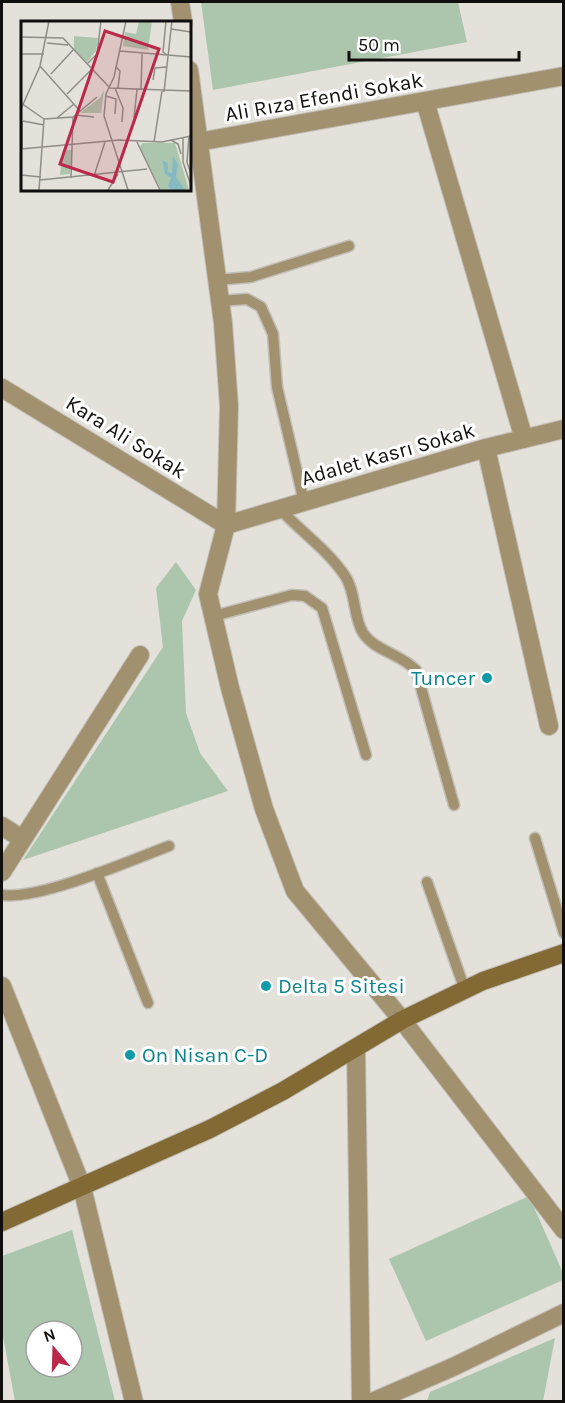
<svg xmlns="http://www.w3.org/2000/svg" width="565" height="1403" viewBox="0 0 565 1403" font-family="Karla,sans-serif">
<rect width="100%" height="100%" fill="#e3e1d9"/>
<path fill="#acc6ad" fill-rule="evenodd" d="M 201,2 L 458,2 L 467,42 L 213,90 Z
M 176,562 L 196,590 L 182,621 L 186,713 L 200,753 L 228,791 L 23,860 L 163,647 L 156,588 Z
M 529,1196 L 563,1273 L 563,1280 L 426,1341 L 389,1259 Z
M 72,1230 L 115,1401 L 15,1401 L 2,1331 L 2,1256 ZM 36,1331 L 72,1331 L 72,1367 L 36,1367 Z
M 555,1338 L 543,1401 L 427,1401 L 430,1392 Z"/>
<g fill="none" stroke-linecap="round" stroke-linejoin="round">
<defs>
<path id="lane" d="M 217,280 L 251,277 L 349,246
M 220,301 L 247,299 L 261,307 L 273,334 L 277,387 L 304,502
M 280,509 C 301,532 328,550 345,576 C 356,592 353,617 363,633 C 375,651 399,653 416,670 L 454,805
M 214,616 L 292,595 L 305,596 L 322,608 L 366,755
M 535,838 L 564,933
M 97,873 L 148,1003
M 427,882 L 465,990
M 2,895 C 40,900 129,861 169,846"/>
<path id="street" d="M 180,2 L 183,22
M 189,70 L 223,323 L 229,406 L 226,525 L 208,594 L 230,688 L 264,809 L 295,891 L 402,1020 L 564,1230
M 425,101 L 524,439
M 198,142 L 564,76
M 2,388 L 226,525 L 486,448 L 564,429
M 486,448 L 549,726
M 2,826 L 22,839
M 2,872 L 140,655
M 2,986 L 82,1187 L 134,1402
M 356,1050 L 361,1402
M 372,1402 L 453,1367 L 564,1313"/>
<path id="secondary" d="M 2,1222 L 210,1129 L 283,1091 L 402,1020 L 483,981 L 564,953"/>
</defs>
<use href="#lane" stroke="#c1bfb8" stroke-width="13"/>
<use href="#street" stroke="#c1bfb8" stroke-width="20"/>
<use href="#secondary" stroke="#c1bfb8" stroke-width="20"/>
<use href="#lane" stroke="#a2916f" stroke-width="10"/>
<use href="#street" stroke="#a2916f" stroke-width="18"/>
<use href="#secondary" stroke="#836a34" stroke-width="18"/>
</g>
<g fill="#0f9aa8" stroke="#fff" stroke-width="2">
<circle cx="487" cy="678" r="6"/>
<circle cx="266" cy="986" r="6"/>
<circle cx="130" cy="1055" r="6"/>
</g>
<g text-anchor="middle" stroke-width="6" stroke-linejoin="round" paint-order="stroke">
<g font-size="21" fill="#100f0d" stroke="#fff">
<text transform="translate(324 97) rotate(-10)" y="7">Ali Rıza Efendi Sokak</text>
<text transform="translate(126 437) rotate(32)" y="7">Kara Ali Sokak</text>
<text transform="translate(388 454) rotate(-16)" y="7">Adalet Kasrı Sokak</text>
</g>
<g font-size="21" fill="#0d838f" stroke="#fff" text-anchor="start">
<text x="475" y="685" text-anchor="end">Tuncer</text>
<text x="278" y="993">Delta 5 Sitesi</text>
<text x="142" y="1062">On Nisan C-D</text>
</g>
</g>
<g transform="translate(21 21)">
<rect width="170" height="170" fill="#e3e1d9"/>
<path d="M 118,0 L 131,0 L 127,29 L 102,25 L 104,11 L 115,13 ZM 53,15 L 77,17 L 75,30 L 66,41 L 53,28 ZM 83,69 L 80,92 L 59,92 L 79,77 ZM 121,122 L 154,122 L 168,169 L 140,169 L 119,126 ZM 42,129 L 51,129 L 49,153 L 39,154 Z" fill="#acc6ad"/>
<path d="M 152,134 L 157,144 L 155,156 L 164,169 L 150,169 L 147,165 L 150,157 L 144,153 L 141,139 L 147,142 L 147,151 L 151,152 Z" fill="#86bac2"/>
<path fill="none" stroke="#8f8d87" stroke-width="1.5" d="M 105,0 L 93,56 L 85,73 L 83,95 L 107,169M 145,0 L 142,31 L 146,34M 150,8 L 170,11M 0,16 L 42,17 L 89,67 L 170,70M 26,22 L 47,24M 99,30 L 170,36M 0,33 L 23,33M 66,43 L 76,33 L 80,0M 19,45 L 59,90M 95,46 L 99,50 L 97,67M 30,53 L 52,29M 132,59 L 134,47 L 145,46M 94,67 L 102,87 L 101,101M 120,69 L 121,33M 143,71 L 151,0M 46,73 L 72,47M 85,75 L 95,78 L 94,93M 0,82 L 23,98 L 18,169M 0,88 L 19,45 L 28,0M 54,94 L 73,96M 36,97 L 53,83M 113,97 L 116,68M 23,98 L 52,96 L 76,76M 1,100 L 1,128M 2,100 L 23,104M 168,115 L 166,141 L 170,153M 162,116 L 162,141 L 170,165M 150,119 L 157,123 L 160,133M 116,121 L 139,169M 133,121 L 141,70M 0,128 L 98,119 L 141,121 L 170,115M 0,154 L 20,156M 73,155 L 84,121M 50,157 L 52,96M 19,159 L 126,148M 87,169 L 97,153"/>
<path fill="#ba294a" fill-opacity="0.15" stroke="#ba294a" stroke-width="3" d="M 84,10 L 138,28 L 92,161 L 39,143 Z"/>
<rect width="170" height="170" fill="none" stroke="#100f0d" stroke-width="3"/>
</g>
<rect width="565" height="1403" fill="none" stroke="#100f0d" stroke-width="6"/>
<g transform="translate(54 1349) rotate(341)"><circle r="28" fill="#ffffff" stroke="#9f9f9e" stroke-width="1.5"/>
<path d="M0-4.5L10 22L0 15L-10 22Z" fill="#ba294a"/>
<text y="-9" font-size="16" font-weight="bold" text-anchor="middle" fill="#100f0d">N</text>
</g>
<path d="M349 51v9h170v-9" fill="none" stroke="#100f0d" stroke-width="3"/>
<text x="358" y="51" font-size="18" fill="#100f0d" stroke="#ffffff" stroke-width="4.5" paint-order="stroke">50 m</text>
</svg>
